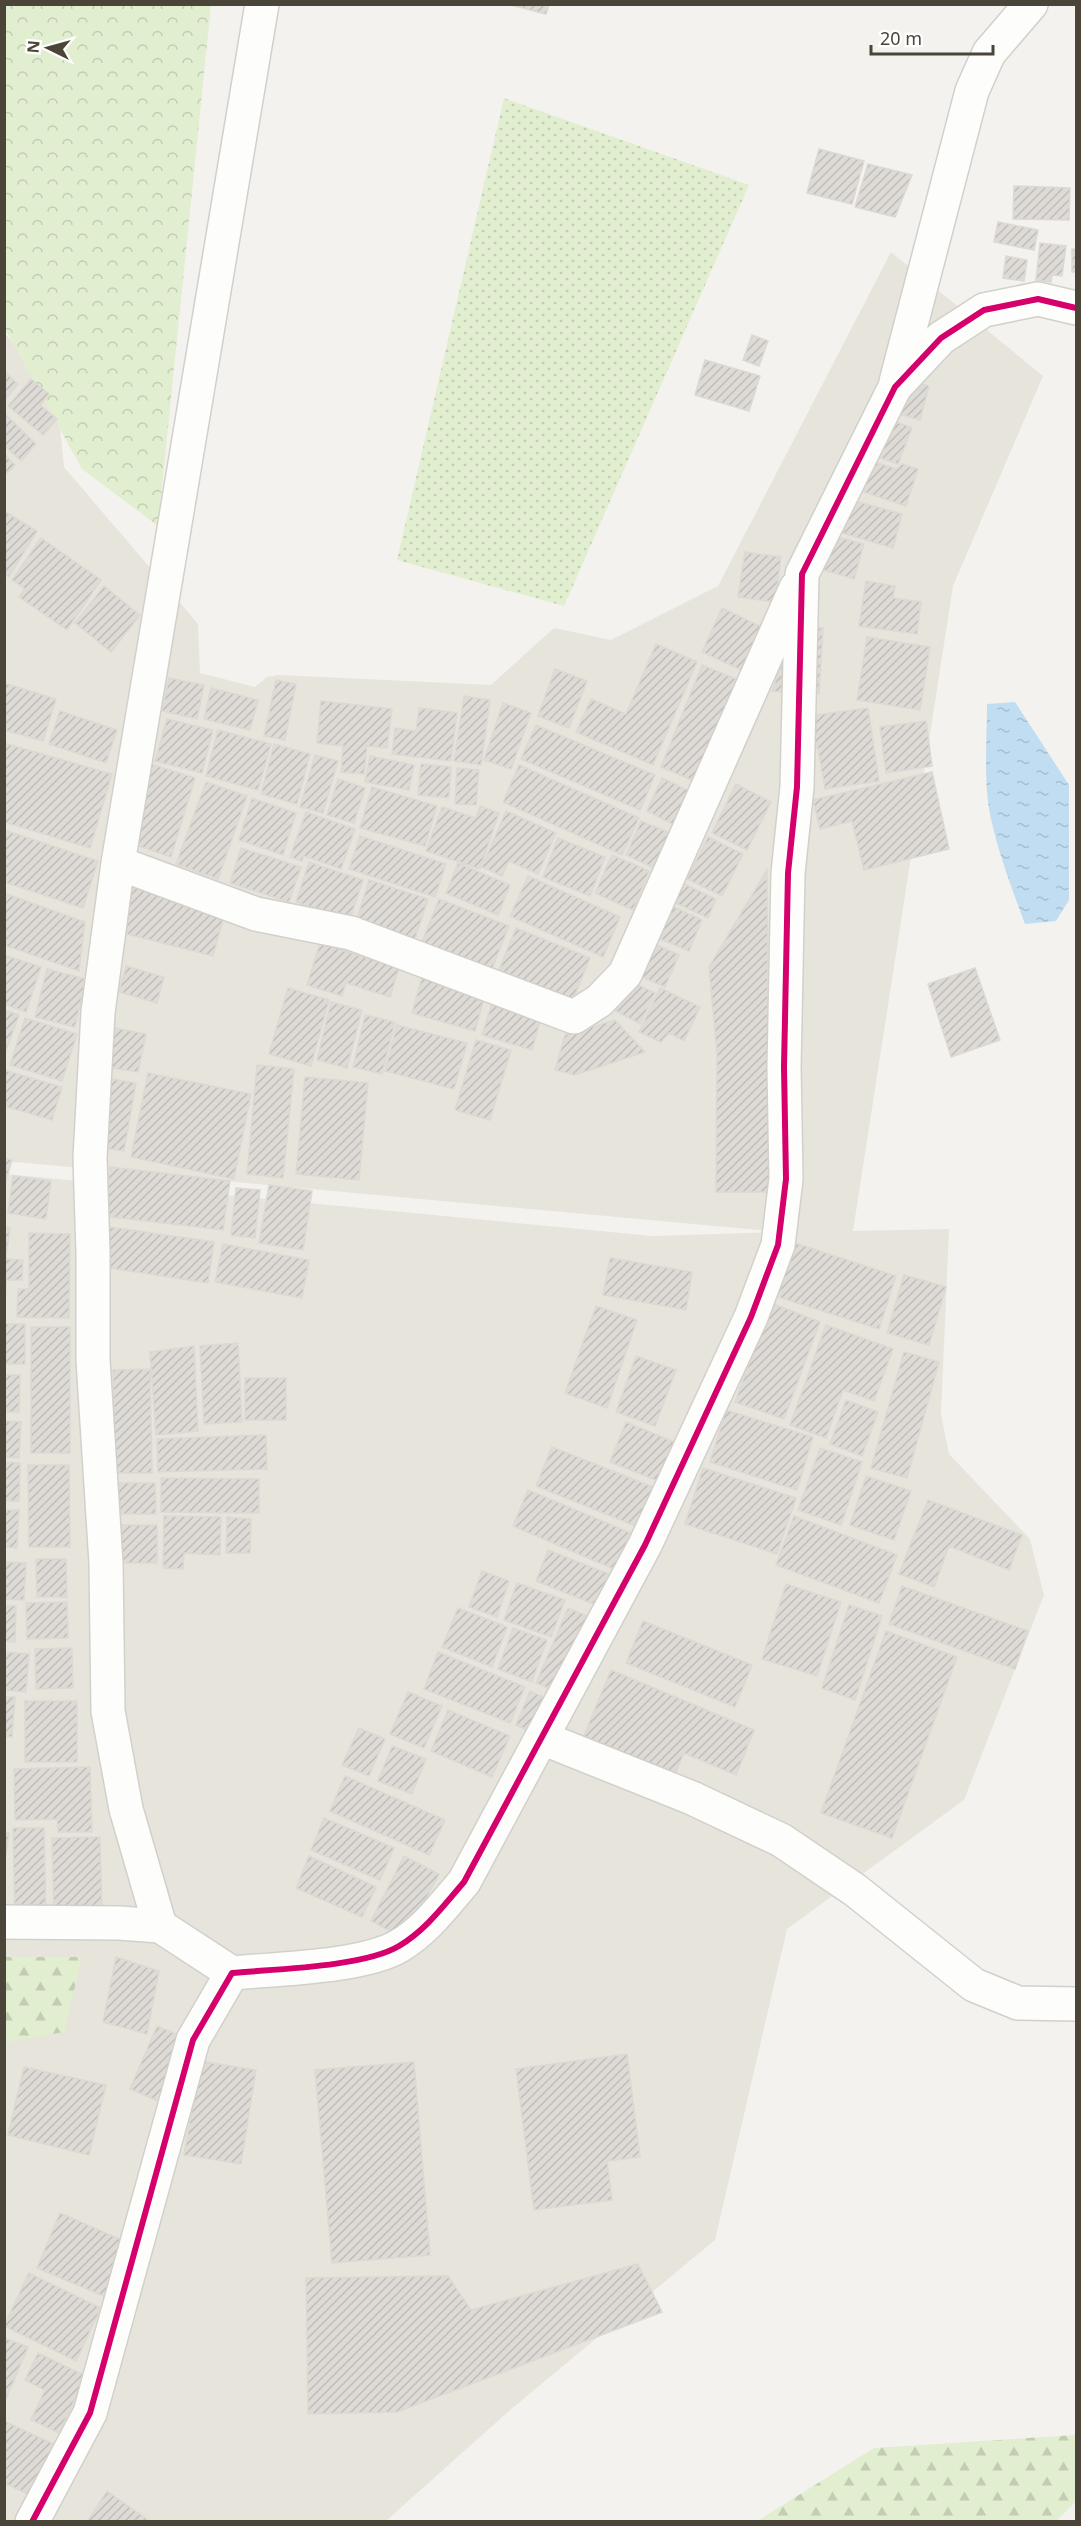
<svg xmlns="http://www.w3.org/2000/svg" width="1081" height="2526" viewBox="0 0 1081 2526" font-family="'Noto Sans',sans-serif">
<defs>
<pattern id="grass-dots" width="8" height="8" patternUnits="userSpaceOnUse" patternTransform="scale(1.5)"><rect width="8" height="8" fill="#e1eecf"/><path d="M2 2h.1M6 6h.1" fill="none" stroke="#c3cdb2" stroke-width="1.8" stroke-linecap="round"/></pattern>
<pattern id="forest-firs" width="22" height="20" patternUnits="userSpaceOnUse" patternTransform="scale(1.5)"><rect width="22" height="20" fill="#e1eecf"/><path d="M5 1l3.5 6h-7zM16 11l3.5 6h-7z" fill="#c3cdb2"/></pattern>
<pattern id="park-crowns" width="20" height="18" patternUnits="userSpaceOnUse" patternTransform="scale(1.5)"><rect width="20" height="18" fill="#e1eecf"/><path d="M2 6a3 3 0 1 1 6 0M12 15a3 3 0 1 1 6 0" fill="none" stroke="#c3cdb2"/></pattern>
<pattern id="water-ripples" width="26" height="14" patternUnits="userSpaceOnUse" patternTransform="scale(1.5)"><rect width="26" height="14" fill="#c0ddf1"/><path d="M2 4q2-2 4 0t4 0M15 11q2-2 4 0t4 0" fill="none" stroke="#a6bfcf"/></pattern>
<pattern id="building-hatch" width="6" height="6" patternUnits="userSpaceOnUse" patternTransform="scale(1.5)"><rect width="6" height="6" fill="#dedbd6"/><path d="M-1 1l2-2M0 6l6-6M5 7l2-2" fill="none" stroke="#c0bdb8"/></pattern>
</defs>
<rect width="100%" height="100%" fill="#f4f2ee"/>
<path fill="#e7e4dc" d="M 891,252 L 1043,376 L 953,586 L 853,1231 L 949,1229 L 941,1414 L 949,1454 L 1030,1539 L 1044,1595 L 964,1800 L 787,1929 L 715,2240 L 510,2410 L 386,2521 L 5,2521 L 5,1174 L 653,1236 L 780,1232 L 5,1161 L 4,333 L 56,388 L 64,467 L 198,624 L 200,673 L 255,687 L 267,677 L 279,675 L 491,685 L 554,628 L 611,640 L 718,586 Z"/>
<path fill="url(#grass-dots)" d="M 504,98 L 749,185 L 564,606 L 397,560 Z"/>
<path fill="url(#forest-firs)" d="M 5,1957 L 82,1957 L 64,2032 L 5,2042 Z
M 1076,2435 L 1076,2501 L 1056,2521 L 757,2521 L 874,2448 Z"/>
<path fill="url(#park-crowns)" d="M 4,5 L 211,5 L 158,526 L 82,469 L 5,329 Z"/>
<path fill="url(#water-ripples)" d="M 1015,702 L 1069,785 L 1069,900 L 1056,921 L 1025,924 C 1012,889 999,855 991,819 C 983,783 987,740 987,704 Z"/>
<path fill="url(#building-hatch)" stroke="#dcd9d4" stroke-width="1.5" d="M 507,4 L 549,4 L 546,14 Z
M 819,149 L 864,161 L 852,204 L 807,193 Z
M 868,164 L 912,175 L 895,217 L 855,207 Z
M 1014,186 L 1070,188 L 1069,220 L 1013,219 Z
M 998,222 L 1038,230 L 1034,250 L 994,242 Z
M 1040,243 L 1066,246 L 1062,276 L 1052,275 L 1051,282 L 1036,280 Z
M 1072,249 L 1076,249 L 1076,272 L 1072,272 Z
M 1006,256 L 1027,260 L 1024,281 L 1003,278 Z
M 752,335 L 768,341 L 759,366 L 743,360 Z
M 705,360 L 760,376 L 749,411 L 695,395 Z
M 4,371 L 18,384 L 5,400 L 4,399 Z
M 31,379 L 49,394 L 40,405 L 57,419 L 43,435 L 8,406 Z
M 905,379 L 929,386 L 920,420 L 896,413 Z
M 6,415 L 36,444 L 21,461 L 4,445 Z
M 884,417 L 912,428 L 898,464 L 870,454 Z
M 4,454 L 15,465 L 4,476 Z
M 864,459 L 897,469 L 902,464 L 918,469 L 906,506 L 855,489 Z
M 848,499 L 902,514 L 893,548 L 839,532 Z
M 4,511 L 37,531 L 9,577 L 4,574 Z
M 834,536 L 864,544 L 854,579 L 824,570 Z
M 41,538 L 101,580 L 67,630 L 19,597 L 25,589 L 12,580 Z
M 745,552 L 781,557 L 775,602 L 738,597 Z
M 866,581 L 895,586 L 893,598 L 921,602 L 917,634 L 859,626 Z
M 104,586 L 140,615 L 111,652 L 75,623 Z
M 722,608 L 762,627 L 741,670 L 702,652 Z
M 795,626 L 823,628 L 819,694 L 772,691 Z
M 867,637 L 930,647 L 920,710 L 857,700 Z
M 656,644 L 697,662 L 653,765 L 576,732 L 591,699 L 626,714 Z
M 702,665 L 741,681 L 699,783 L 661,767 Z
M 555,669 L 587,681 L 569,728 L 538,716 Z
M 169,678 L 204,685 L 197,719 L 162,711 Z
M 276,680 L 296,684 L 285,740 L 264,736 Z
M 4,683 L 56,699 L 43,741 L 4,730 Z
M 211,688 L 258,700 L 250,730 L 204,719 Z
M 464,696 L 490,700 L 481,765 L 454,761 Z
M 321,701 L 392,709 L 387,748 L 367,746 L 364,774 L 341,772 L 343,746 L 317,743 Z
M 503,703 L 531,713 L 511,769 L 484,760 Z
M 419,708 L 457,713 L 451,761 L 392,754 L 395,728 L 416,731 Z
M 868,708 L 879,781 L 825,789 L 818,748 L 805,750 L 800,717 Z
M 60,711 L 117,730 L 106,763 L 49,744 Z
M 167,719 L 213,730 L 202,773 L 155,761 Z
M 926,721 L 932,766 L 886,773 L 880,727 Z
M 536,725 L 655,775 L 640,810 L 521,759 Z
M 218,730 L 271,744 L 258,790 L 206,776 Z
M 4,743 L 112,774 L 90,848 L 4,822 Z
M 274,744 L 310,754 L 297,804 L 261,794 Z
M 315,755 L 338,761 L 323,813 L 300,807 Z
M 370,756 L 414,765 L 409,790 L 365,782 Z
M 151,764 L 195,778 L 171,857 L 127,842 Z
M 421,764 L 451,767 L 449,798 L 418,795 Z
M 519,765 L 639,818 L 622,855 L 503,802 Z
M 457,768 L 479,770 L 476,805 L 455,804 Z
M 932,772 L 949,849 L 864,870 L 852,821 L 820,829 L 813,800 Z
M 662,778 L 692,792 L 676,826 L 647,811 Z
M 338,779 L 365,788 L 354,823 L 327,815 Z
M 206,782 L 247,796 L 218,879 L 176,864 Z
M 736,784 L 771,802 L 747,850 L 712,833 Z
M 372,787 L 437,806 L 425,846 L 360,828 Z
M 252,798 L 296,813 L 283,855 L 239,840 Z
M 480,806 L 499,813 L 480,869 L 426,851 L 442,807 L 476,818 Z
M 506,811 L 556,833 L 538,874 L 509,861 L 502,876 L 482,867 Z
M 306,812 L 355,829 L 341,869 L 304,856 L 302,861 L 290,857 Z
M 641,821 L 670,833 L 654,868 L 626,855 Z
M 4,830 L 98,861 L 83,908 L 4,882 Z
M 360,836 L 446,864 L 435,897 L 349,869 Z
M 708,837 L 743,854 L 722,896 L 687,879 Z
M 558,838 L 605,857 L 590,896 L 543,877 Z
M 241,848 L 301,867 L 289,902 L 230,883 Z
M 612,855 L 649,871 L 633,910 L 595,893 Z
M 309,862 L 363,880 L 350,919 L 296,902 Z
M 458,863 L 510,885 L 498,915 L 446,893 Z
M 767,870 L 769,1192 L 716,1192 L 717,1054 L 709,967 Z
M 528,876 L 620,917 L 603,957 L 510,916 Z
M 133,880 L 227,905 L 213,956 L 119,932 Z
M 369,880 L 428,899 L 414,942 L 356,922 Z
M 680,882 L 716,899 L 708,918 L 671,901 Z
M 4,893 L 85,922 L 79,971 L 4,945 Z
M 439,899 L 509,926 L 492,969 L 422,942 Z
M 667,904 L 702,920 L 689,951 L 653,936 Z
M 516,928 L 590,958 L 573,1000 L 499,970 Z
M 648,941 L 679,955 L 665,987 L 633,973 Z
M 320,943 L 399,968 L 390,997 L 346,983 L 342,996 L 307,985 Z
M 4,955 L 41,967 L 26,1012 L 4,1004 Z
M 126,966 L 164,977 L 157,1003 L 119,992 Z
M 975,968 L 1000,1040 L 951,1057 L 928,984 Z
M 47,969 L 86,979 L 75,1027 L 35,1017 Z
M 422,977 L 485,995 L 475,1031 L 412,1013 Z
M 630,981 L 655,993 L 640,1024 L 616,1011 Z
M 288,988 L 329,1000 L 311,1066 L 269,1054 Z
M 660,988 L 700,1007 L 684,1041 L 669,1033 L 661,1042 L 639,1032 Z
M 493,1000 L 542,1014 L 532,1050 L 482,1035 Z
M 331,1002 L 362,1010 L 347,1068 L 317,1060 Z
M 4,1010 L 19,1015 L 4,1056 Z
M 365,1015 L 395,1022 L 382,1074 L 353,1067 Z
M 25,1018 L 77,1034 L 62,1081 L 10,1065 Z
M 615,1020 L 645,1052 L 575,1075 L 555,1070 L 565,1035 Z
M 397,1025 L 467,1043 L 454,1089 L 385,1071 Z
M 110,1027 L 146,1034 L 138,1072 L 105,1067 Z
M 476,1040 L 511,1050 L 490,1120 L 455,1110 Z
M 257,1065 L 294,1069 L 283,1178 L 247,1174 Z
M 4,1070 L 62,1087 L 52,1120 L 4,1106 Z
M 148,1073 L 251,1094 L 234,1179 L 131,1157 Z
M 305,1077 L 368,1083 L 359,1180 L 296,1174 Z
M 106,1078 L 136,1083 L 124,1151 L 97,1147 Z
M 4,1158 L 12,1160 L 4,1187 Z
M 110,1167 L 230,1181 L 223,1230 L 104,1216 Z
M 13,1176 L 51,1181 L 46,1219 L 8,1213 Z
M 269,1185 L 312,1191 L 303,1250 L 259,1243 Z
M 236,1188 L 260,1190 L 255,1238 L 231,1235 Z
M 4,1227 L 10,1228 L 6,1257 L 4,1257 Z
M 109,1227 L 214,1242 L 208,1283 L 103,1267 Z
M 29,1233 L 70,1234 L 69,1318 L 17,1317 L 18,1289 L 29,1289 Z
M 792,1242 L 896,1276 L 879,1329 L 775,1296 Z
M 223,1244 L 309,1260 L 302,1298 L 215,1282 Z
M 610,1258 L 692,1272 L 686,1310 L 603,1295 Z
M 4,1259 L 23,1260 L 22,1280 L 6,1280 L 5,1311 Z
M 904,1275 L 946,1287 L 929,1345 L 887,1333 Z
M 771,1303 L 820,1322 L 784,1419 L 735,1402 Z
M 596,1306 L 637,1320 L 607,1408 L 565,1393 Z
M 4,1324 L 25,1324 L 25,1364 L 4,1364 Z
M 826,1325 L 893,1349 L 874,1401 L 843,1390 L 826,1438 L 790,1425 Z
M 31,1327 L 70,1327 L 70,1453 L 31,1453 Z
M 238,1343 L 242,1422 L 204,1424 L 200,1346 Z
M 194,1346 L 198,1431 L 156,1435 L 150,1352 Z
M 904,1352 L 939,1362 L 907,1478 L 871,1468 Z
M 636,1356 L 676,1370 L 655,1426 L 616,1412 Z
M 150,1369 L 152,1473 L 115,1473 L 113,1370 Z
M 4,1375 L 20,1375 L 19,1412 L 4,1412 Z
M 245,1378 L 286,1378 L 286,1420 L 245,1420 Z
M 846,1400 L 878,1412 L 862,1456 L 830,1444 Z
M 726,1410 L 813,1437 L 797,1490 L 710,1462 Z
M 4,1421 L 21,1422 L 19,1458 L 4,1457 Z
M 626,1422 L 679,1444 L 663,1483 L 610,1462 Z
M 266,1435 L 267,1469 L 158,1472 L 157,1439 Z
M 552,1447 L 658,1489 L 643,1529 L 536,1486 Z
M 820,1448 L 862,1462 L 841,1525 L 798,1510 Z
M 4,1462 L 20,1463 L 19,1501 L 4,1501 Z
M 28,1465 L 69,1465 L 70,1547 L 29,1547 Z
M 703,1468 L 796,1498 L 777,1554 L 685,1524 Z
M 866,1476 L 911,1491 L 894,1540 L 850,1525 Z
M 161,1478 L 259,1479 L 259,1513 L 161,1512 Z
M 111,1483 L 155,1483 L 156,1514 L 112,1514 Z
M 528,1490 L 631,1533 L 616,1570 L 513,1526 Z
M 928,1500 L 1022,1535 L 1009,1570 L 949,1546 L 934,1587 L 899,1574 Z
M 4,1510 L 19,1510 L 17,1548 L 4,1547 Z
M 164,1516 L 221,1517 L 220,1555 L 184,1553 L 183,1569 L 163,1568 Z
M 794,1516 L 897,1555 L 879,1603 L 776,1565 Z
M 227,1517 L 251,1519 L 250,1553 L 226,1553 Z
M 114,1525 L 157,1525 L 157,1563 L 113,1563 Z
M 548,1550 L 614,1576 L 601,1607 L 536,1581 Z
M 36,1559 L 66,1559 L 67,1597 L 37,1597 Z
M 4,1562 L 26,1563 L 24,1600 L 4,1599 Z
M 482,1571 L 509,1581 L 497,1617 L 469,1607 Z
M 517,1583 L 565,1600 L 551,1637 L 504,1620 Z
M 786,1584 L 841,1602 L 817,1676 L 762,1659 Z
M 902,1586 L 1028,1631 L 1015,1669 L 889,1624 Z
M 67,1602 L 68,1638 L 27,1639 L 26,1603 Z
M 849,1605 L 882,1616 L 855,1700 L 822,1688 Z
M 4,1606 L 16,1606 L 15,1642 L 4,1641 Z
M 458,1608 L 507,1627 L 492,1667 L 442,1647 Z
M 568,1608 L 596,1620 L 564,1695 L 536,1683 Z
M 643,1621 L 752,1665 L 735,1707 L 626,1663 Z
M 513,1628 L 547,1640 L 532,1682 L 498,1669 Z
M 886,1631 L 957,1657 L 892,1838 L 821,1813 Z
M 72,1648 L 73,1688 L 36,1689 L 35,1649 Z
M 4,1652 L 29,1654 L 26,1692 L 4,1690 Z
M 438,1652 L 525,1687 L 510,1723 L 424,1689 Z
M 611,1670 L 754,1730 L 736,1775 L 684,1753 L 672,1782 L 581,1743 Z
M 530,1691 L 554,1702 L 540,1736 L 516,1725 Z
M 408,1692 L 442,1706 L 424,1748 L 390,1734 Z
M 4,1697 L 15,1697 L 12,1737 L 4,1736 Z
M 25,1701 L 77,1701 L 77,1762 L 25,1762 Z
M 448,1710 L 510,1736 L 492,1777 L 431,1751 Z
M 359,1728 L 385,1739 L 369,1776 L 342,1765 Z
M 392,1746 L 426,1759 L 412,1794 L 378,1781 Z
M 90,1767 L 92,1832 L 58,1832 L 57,1819 L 15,1820 L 14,1769 Z
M 345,1776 L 445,1820 L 429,1855 L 330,1811 Z
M 324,1818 L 394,1848 L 380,1880 L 311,1850 Z
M 13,1828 L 44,1828 L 46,1916 L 15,1917 Z
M 4,1833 L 9,1833 L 4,1868 Z
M 100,1837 L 102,1913 L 54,1915 L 52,1838 Z
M 309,1856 L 376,1887 L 362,1917 L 296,1888 Z
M 404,1856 L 439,1874 L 405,1939 L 371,1921 Z
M 116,1957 L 159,1971 L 147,2034 L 103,2022 Z
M 157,2026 L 186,2038 L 158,2101 L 130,2089 Z
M 627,2054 L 640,2157 L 607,2161 L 612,2200 L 534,2210 L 516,2069 Z
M 200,2061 L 256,2070 L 241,2164 L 184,2155 Z
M 414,2062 L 430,2255 L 332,2263 L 315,2070 Z
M 24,2067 L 106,2085 L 89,2155 L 8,2135 Z
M 60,2213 L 131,2244 L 108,2298 L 37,2268 Z
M 638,2264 L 662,2312 L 397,2412 L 308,2414 L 306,2278 L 448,2276 L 471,2310 Z
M 29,2273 L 101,2308 L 76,2361 L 4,2326 Z
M 4,2338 L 28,2347 L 4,2404 Z
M 38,2353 L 86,2376 L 59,2433 L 31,2420 L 45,2390 L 25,2380 Z
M 4,2421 L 60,2447 L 36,2498 L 4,2483 Z
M 107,2491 L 151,2522 L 87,2522 Z"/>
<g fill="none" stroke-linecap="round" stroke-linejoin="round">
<defs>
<path id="minor" d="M 896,382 L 972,91 L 989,53 L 1031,4
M 118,863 L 262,4
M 542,1738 L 692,1798 L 781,1840 L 855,1890 L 974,1985 L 1018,2003 L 1076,2004
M 4,1922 L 119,1923 L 160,1926 L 232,1973
M 160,1926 L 126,1809 L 108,1711 L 106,1563 L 93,1360 L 93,1253 L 90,1158 L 98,1012 L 118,863 L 256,914 L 351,933 L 574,1017 L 599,1001 L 625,974 L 796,588
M 32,2522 L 90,2413 L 193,2040 L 232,1973 C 275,1969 364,1967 399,1946 C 426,1930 444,1905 464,1882 L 645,1545 L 751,1317 L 778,1245 L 786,1179 L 784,1067 L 788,873 L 797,787 L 802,574 L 895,387 L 941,338 L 984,310 L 1038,299 L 1076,308"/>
</defs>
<use href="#minor" stroke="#d2d0cb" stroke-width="36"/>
<use href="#minor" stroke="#fdfdfc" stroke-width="33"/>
<defs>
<path id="cycleway" d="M 32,2522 L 90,2413 L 193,2040 L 232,1973 C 275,1969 364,1967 399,1946 C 426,1930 444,1905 464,1882 L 645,1545 L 751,1317 L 778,1245 L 786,1179 L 784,1067 L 788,873 L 797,787 L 802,574 L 895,387 L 941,338 L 984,310 L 1038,299 L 1076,308"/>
</defs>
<use href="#cycleway" stroke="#fff" stroke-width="10"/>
<use href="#cycleway" stroke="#d6006c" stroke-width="6"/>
</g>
<rect width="1081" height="2526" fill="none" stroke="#4b4439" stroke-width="12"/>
<g transform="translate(48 48) rotate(275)" stroke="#ffffff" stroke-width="4.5" paint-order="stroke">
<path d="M0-4.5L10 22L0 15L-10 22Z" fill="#4b4439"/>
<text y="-9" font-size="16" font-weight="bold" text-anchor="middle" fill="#4b4439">N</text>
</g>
<path d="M871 45v9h122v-9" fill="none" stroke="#4b4439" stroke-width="3"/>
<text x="880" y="45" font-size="18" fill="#4b4439" stroke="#ffffff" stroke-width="4.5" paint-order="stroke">20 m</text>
</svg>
